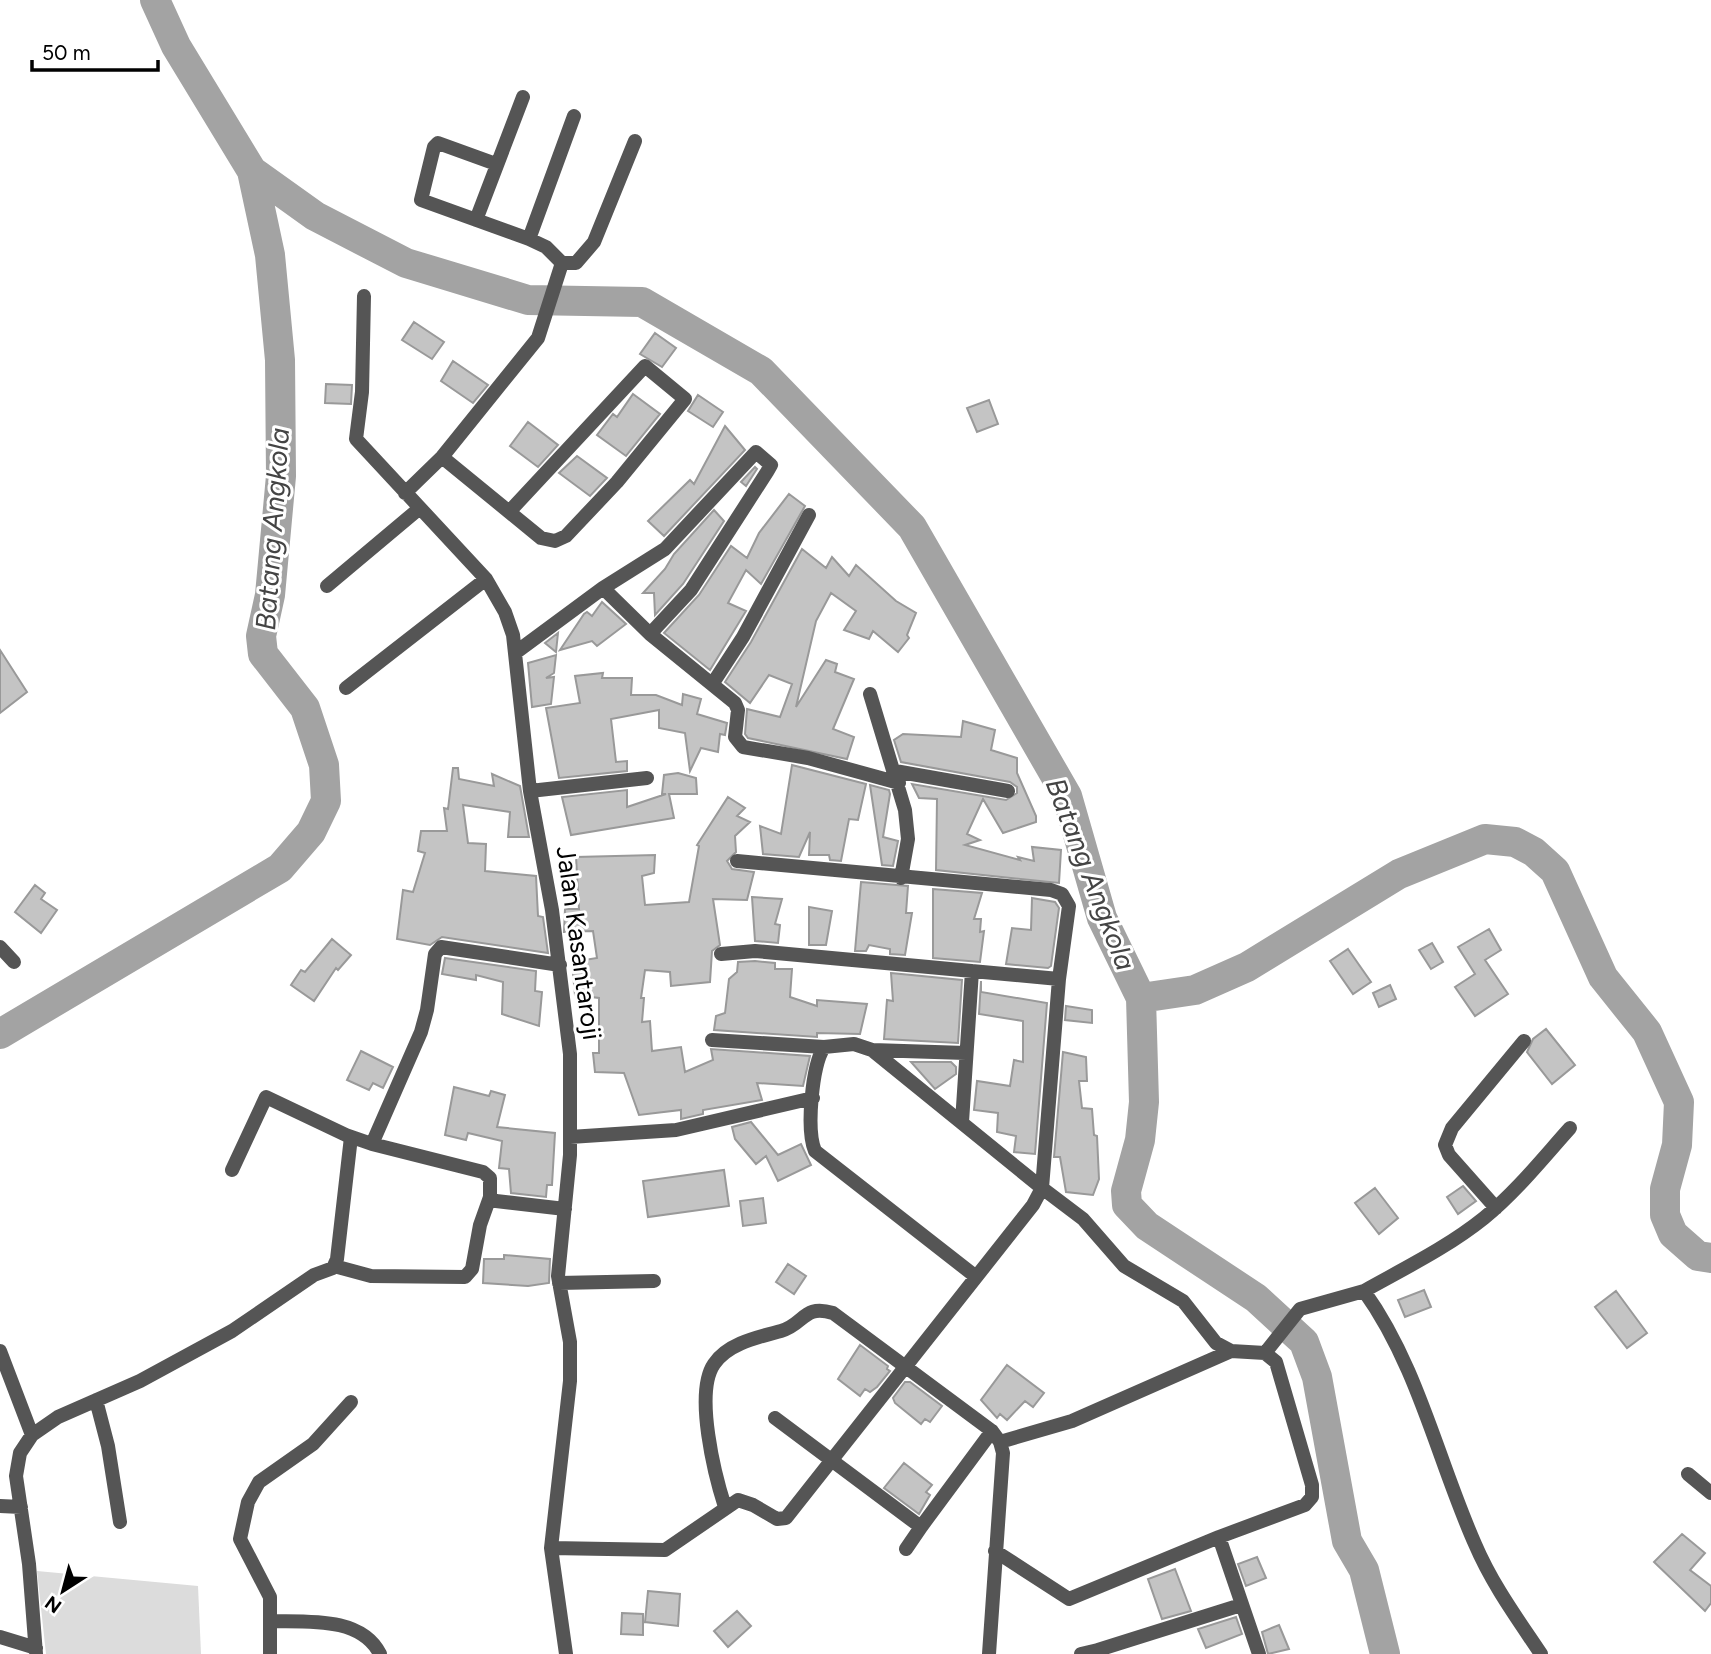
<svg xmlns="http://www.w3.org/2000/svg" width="1711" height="1654" viewBox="0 0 1711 1654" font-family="Figtree,sans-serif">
<rect width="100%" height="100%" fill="#fff"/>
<path fill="#dcdcdc" d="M 37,1571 L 198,1586 L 201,1654 L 46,1654 Z"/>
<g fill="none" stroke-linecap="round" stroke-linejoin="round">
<path stroke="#a3a3a3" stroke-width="30" d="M 252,171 L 315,216 L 406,263 L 528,300 L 642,302 L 761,371 L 912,527 L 1067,796 L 1102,918 L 1141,998 L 1144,1102 L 1140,1140 L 1126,1191 L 1127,1205 L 1147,1226 L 1256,1298 L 1304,1342 L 1317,1377 L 1347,1541 L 1364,1570 L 1385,1654
M 1141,998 L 1195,990 L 1247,967 L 1399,874 L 1485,839 L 1515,842 L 1534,852 L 1555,871 L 1603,977 L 1647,1032 L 1679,1102 L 1677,1145 L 1665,1189 L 1665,1215 L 1673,1234 L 1698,1256 L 1711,1258
M 0,1034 L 280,868 L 311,832 L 326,801 L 324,765 L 305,708 L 263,654 L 261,636 L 270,595 L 281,476 L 280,360 L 270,255 L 252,171 L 176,46 L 155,0"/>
</g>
<path fill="#c4c4c4" stroke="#999" stroke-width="2" d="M 414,322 L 444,342 L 432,359 L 402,340 Z
M 655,333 L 676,348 L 662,367 L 640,354 Z
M 453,361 L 488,385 L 473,403 L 441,381 Z
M 326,384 L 352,385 L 351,404 L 325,403 Z
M 633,394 L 660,414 L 626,456 L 597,435 L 613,414 L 617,417 Z
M 698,395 L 723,412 L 713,427 L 688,411 Z
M 989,400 L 998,424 L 977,432 L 967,408 Z
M 528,422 L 558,445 L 538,467 L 510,446 Z
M 725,426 L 745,450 L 664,536 L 648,521 L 690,480 L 694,484 Z
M 577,456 L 607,478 L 590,496 L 559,473 Z
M 755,467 L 757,469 L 746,486 L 741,482 Z
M 789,494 L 805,506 L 761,584 L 746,570 L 728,603 L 746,611 L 710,670 L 664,633 L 699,595 L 731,546 L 747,558 L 759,533 Z
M 714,510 L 724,521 L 683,584 L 655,615 L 654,593 L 643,593 L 665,569 L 674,554 Z
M 802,549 L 826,568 L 832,557 L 849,576 L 856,565 L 896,601 L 916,613 L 907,635 L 909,638 L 898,652 L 873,631 L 869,639 L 844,630 L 856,611 L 831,593 L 816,621 L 796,707 L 826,660 L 837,664 L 835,672 L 854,679 L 833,729 L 854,737 L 847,759 L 748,738 L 745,734 L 747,709 L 780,717 L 792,684 L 769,675 L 750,703 L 725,682 L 751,642 Z
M 602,602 L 626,624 L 597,646 L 592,641 L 560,650 L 584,614 L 587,612 L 592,616 Z
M 558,633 L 556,652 L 545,643 Z
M 0,650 L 27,692 L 0,713 Z
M 556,655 L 554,673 L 546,678 L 554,677 L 551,704 L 532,707 L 528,663 Z
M 603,673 L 602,678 L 632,678 L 631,695 L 656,695 L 682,705 L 683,694 L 701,699 L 697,714 L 727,723 L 725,735 L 720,734 L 718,752 L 701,748 L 690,771 L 685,733 L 659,728 L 659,710 L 611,719 L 616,762 L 627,761 L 627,771 L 559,778 L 546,708 L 580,703 L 575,676 Z
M 963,721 L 995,730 L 991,750 L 1017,758 L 1017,773 L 1036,816 L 1036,822 L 1003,833 L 983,799 L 967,834 L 980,840 L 965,845 L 1020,860 L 1018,857 L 1034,861 L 1032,847 L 1061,850 L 1059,883 L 936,870 L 937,799 L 919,798 L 912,784 L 1006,800 L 1017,793 L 1017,787 L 1010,782 L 901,762 L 894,740 L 903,734 L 961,737 Z
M 792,765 L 866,784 L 858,820 L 849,819 L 841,861 L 830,860 L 829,855 L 809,855 L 810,832 L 799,857 L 763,854 L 760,826 L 781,834 Z
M 453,768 L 458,768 L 459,779 L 494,786 L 492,774 L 520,786 L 529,837 L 508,837 L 510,812 L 463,805 L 468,843 L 486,844 L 485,871 L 536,876 L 538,916 L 543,917 L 548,953 L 442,937 L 430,945 L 397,939 L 403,890 L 413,892 L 425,853 L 418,851 L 421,831 L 447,831 L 444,808 L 448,809 Z
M 678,773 L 696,778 L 697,794 L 669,794 L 674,818 L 571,835 L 562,797 L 627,790 L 627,807 L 666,794 L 662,794 L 664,775 Z
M 870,785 L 889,790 L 890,794 L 883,837 L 898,841 L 893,866 L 882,865 Z
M 728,797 L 745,808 L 737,816 L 750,822 L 735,836 L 736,852 L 727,861 L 732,869 L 754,872 L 747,900 L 713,899 L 720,945 L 712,951 L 710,982 L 671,986 L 670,972 L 645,970 L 641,998 L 644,998 L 642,1022 L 650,1021 L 652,1051 L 681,1047 L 685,1072 L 713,1060 L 711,1049 L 810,1056 L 803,1086 L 757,1083 L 762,1100 L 703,1110 L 703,1114 L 681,1119 L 681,1110 L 639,1115 L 624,1073 L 595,1072 L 593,1053 L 599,1053 L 599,998 L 575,995 L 572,962 L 597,958 L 593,931 L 564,932 L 565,909 L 579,909 L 576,857 L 655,855 L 654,873 L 642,876 L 645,905 L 689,902 L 699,846 L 697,845 Z
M 861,882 L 908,886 L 906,913 L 912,913 L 905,955 L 890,954 L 890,949 L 869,945 L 866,951 L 855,951 Z
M 35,885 L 45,893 L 41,899 L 57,910 L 41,933 L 15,912 Z
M 933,889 L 982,893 L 974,919 L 981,919 L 980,932 L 984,931 L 980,962 L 933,958 Z
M 752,897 L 782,899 L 775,924 L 780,925 L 778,943 L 755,941 Z
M 1032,898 L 1055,902 L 1059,908 L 1051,966 L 1048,968 L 1006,964 L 1012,928 L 1031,930 Z
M 809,907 L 832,911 L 826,945 L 809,945 Z
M 1489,929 L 1501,950 L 1485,960 L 1508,994 L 1475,1016 L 1455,987 L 1475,974 L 1458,947 Z
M 332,939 L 351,955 L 338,970 L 336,968 L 314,1001 L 291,985 L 301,970 L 305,972 Z
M 1432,943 L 1443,962 L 1431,969 L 1419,950 Z
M 1348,949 L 1371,982 L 1353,994 L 1330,961 Z
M 445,958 L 536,971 L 535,991 L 542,992 L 539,1026 L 502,1014 L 503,982 L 476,975 L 476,980 L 442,974 Z
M 755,961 L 775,963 L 775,969 L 792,969 L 790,997 L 817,1006 L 817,1000 L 867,1004 L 860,1034 L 817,1033 L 817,1037 L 714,1030 L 716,1016 L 725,1013 L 729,979 L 737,972 L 738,962 Z
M 891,973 L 962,980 L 958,1043 L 884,1039 L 887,1000 L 893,1001 Z
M 981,981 L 981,992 L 1047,1003 L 1035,1154 L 1014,1152 L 1016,1136 L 997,1132 L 998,1113 L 974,1110 L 977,1081 L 1010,1086 L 1014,1060 L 1023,1062 L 1023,1021 L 979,1014 Z
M 1390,985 L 1396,999 L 1379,1007 L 1373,993 Z
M 1066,1006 L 1092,1010 L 1092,1023 L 1065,1020 Z
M 1546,1029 L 1575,1065 L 1552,1084 L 1527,1052 L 1533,1039 Z
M 361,1051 L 393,1067 L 383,1088 L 373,1083 L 369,1090 L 347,1080 Z
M 1063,1052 L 1086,1057 L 1087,1081 L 1079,1081 L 1082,1108 L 1092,1109 L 1094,1135 L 1097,1136 L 1099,1179 L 1093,1195 L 1066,1192 L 1060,1157 L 1054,1157 Z
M 911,1062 L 951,1062 L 956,1067 L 956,1074 L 935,1089 Z
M 454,1087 L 489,1096 L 491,1091 L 505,1095 L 497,1127 L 555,1133 L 552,1185 L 547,1185 L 546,1197 L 511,1193 L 509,1169 L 499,1168 L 502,1141 L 468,1133 L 466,1140 L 445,1135 Z
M 751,1122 L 778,1155 L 801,1144 L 811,1165 L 778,1181 L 766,1156 L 756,1164 L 735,1139 L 732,1127 Z
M 724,1170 L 729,1206 L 648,1217 L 643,1181 Z
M 1463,1186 L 1476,1201 L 1458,1214 L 1447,1197 Z
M 1375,1188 L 1398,1218 L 1379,1234 L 1355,1203 Z
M 763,1198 L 766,1223 L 743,1226 L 740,1201 Z
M 504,1255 L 550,1259 L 549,1283 L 528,1286 L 483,1283 L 484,1259 L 504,1259 Z
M 788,1264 L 806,1276 L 794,1294 L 776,1282 Z
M 1424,1290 L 1431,1307 L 1405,1317 L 1398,1300 Z
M 1616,1291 L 1647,1333 L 1627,1348 L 1595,1307 Z
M 860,1345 L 888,1366 L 887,1369 L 890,1371 L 877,1387 L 870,1392 L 865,1389 L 860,1396 L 838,1379 Z
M 1007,1365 L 1044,1393 L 1033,1407 L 1025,1401 L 1007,1420 L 1000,1414 L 997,1418 L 981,1400 Z
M 905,1382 L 910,1382 L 942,1406 L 930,1422 L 925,1419 L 921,1424 L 895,1403 L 893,1398 Z
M 904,1463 L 932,1485 L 926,1492 L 930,1495 L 919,1514 L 884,1488 Z
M 1682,1534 L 1705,1553 L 1690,1570 L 1711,1586 L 1711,1603 L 1705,1611 L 1654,1562 Z
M 1257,1557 L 1266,1578 L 1246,1586 L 1238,1564 Z
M 1175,1569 L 1191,1611 L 1162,1619 L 1148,1579 Z
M 648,1591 L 680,1594 L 678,1626 L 645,1622 Z
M 737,1611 L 751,1626 L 728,1647 L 714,1631 Z
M 622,1613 L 643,1614 L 643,1635 L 621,1634 Z
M 1236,1617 L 1242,1634 L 1206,1648 L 1198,1629 Z
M 1279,1625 L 1289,1649 L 1268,1654 L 1262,1632 Z"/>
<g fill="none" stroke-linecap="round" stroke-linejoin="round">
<path stroke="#555" stroke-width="14" d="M 496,164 L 438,143 L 434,147 L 421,200 L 529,239 L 546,247 L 562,263
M 476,220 L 523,97
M 529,239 L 574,116
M 364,296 L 362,392 L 356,439 L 486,579 L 505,612 L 513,635 L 530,791 L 552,910 L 570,1054 L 570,1155 L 558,1276 L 570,1342 L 570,1381 L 551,1548 L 566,1654
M 442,457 L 541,538 L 555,541 L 566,536 L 617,482 L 685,399 L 645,366 L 509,512
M 405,493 L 442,457 L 538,338 L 562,263 L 576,263 L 594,242 L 635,141
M 327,586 L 420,508
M 603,588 L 665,549 L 756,452 L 771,465 L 767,472 L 691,590 L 650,634
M 515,653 L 603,588 L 650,634 L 735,703 L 738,710 L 735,737 L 743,747 L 808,758 L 899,783
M 713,683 L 743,637 L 809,515
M 346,688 L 486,579
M 870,694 L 905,810 L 908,839 L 901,878
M 895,771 L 1008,791
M 530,791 L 647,778
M 0,947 L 14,962
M 721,954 L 755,951 L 1059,979
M 712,1040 L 824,1047
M 872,1050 L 966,1053
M 962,1122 L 972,971
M 570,1137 L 676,1130 L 813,1098
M 372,1144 L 483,1172 L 490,1178 L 490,1197 L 496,1201 L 565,1209
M 232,1170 L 266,1097 L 346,1135 L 372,1144 L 421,1032 L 427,1010 L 435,954 L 441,947 L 560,965
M 1496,1208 L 1449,1155 L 1445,1145 L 1452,1128 L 1524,1041
M 334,1266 L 371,1276 L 465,1277 L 472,1269 L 480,1225 L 490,1197
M 975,1276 L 815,1151 C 806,1130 812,1066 824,1047 L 854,1044 L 872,1050 L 1042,1188 L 1083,1219 L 1124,1266 L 1183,1301 L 1216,1343 L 1231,1351 L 1265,1353 L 1276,1362 L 1312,1485 L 1312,1497 L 1305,1505 L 1219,1537 L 1259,1654
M 559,1283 L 654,1281
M 1364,1291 C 1405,1268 1448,1247 1484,1218 C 1516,1192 1543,1158 1570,1128
M 0,1351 L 32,1435
M 1265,1353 L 1300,1309 L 1364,1291 C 1418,1366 1438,1461 1475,1544 C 1492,1584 1517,1618 1541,1654
M 96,1400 L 108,1446 L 120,1522
M 775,1418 L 921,1527 L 992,1431
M 1000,1442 L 1072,1421 L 1231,1351
M 1688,1474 L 1711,1493
M 0,1506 L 21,1507
M 725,1507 C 715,1476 694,1393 714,1364 C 728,1343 759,1337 781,1331 C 805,1324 803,1304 833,1313 L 992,1431 L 1000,1442 L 1003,1453 L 989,1654
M 551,1548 L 665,1550 L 738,1500 L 753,1505 L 777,1519 L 786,1518 L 1033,1205 L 1042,1188 L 1059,979 L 1069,906 L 1062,894 L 1051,890 L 737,861
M 906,1549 L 921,1527
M 995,1551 L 1069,1599 L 1219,1537
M 270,1621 C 306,1622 361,1616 380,1654
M 0,1637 L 36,1648
M 36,1654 L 29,1564 L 16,1476 L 20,1453 L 32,1435 L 58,1417 L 140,1381 L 232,1331 L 314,1275 L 333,1268 L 337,1259 L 351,1137
M 270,1654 L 270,1597 L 240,1539 L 248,1502 L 259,1482 L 313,1444 L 351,1402
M 1081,1654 L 1098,1650
M 1098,1654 L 1098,1650 L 1241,1605"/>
</g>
<g text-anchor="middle" stroke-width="6" stroke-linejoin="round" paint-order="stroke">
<g font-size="26" fill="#000" stroke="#fff">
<text transform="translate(579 943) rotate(82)" y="9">Jalan Kasantaroji</text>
</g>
<g font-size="28" font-style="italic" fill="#444" stroke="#fff">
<text transform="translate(272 529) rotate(-86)" y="10">Batang Angkola</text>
<text transform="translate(1091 874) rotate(69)" y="10">Batang Angkola</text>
</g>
</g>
<g transform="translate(63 1591) rotate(216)" stroke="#ffffff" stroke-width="5" paint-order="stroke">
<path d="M0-5L12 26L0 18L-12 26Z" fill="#000000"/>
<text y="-10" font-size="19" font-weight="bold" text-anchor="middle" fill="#000000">N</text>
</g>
<path d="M32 60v10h126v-10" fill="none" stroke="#000000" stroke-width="3.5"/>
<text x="42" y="60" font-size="21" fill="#000000" stroke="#ffffff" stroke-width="5" paint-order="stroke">50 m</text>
</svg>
